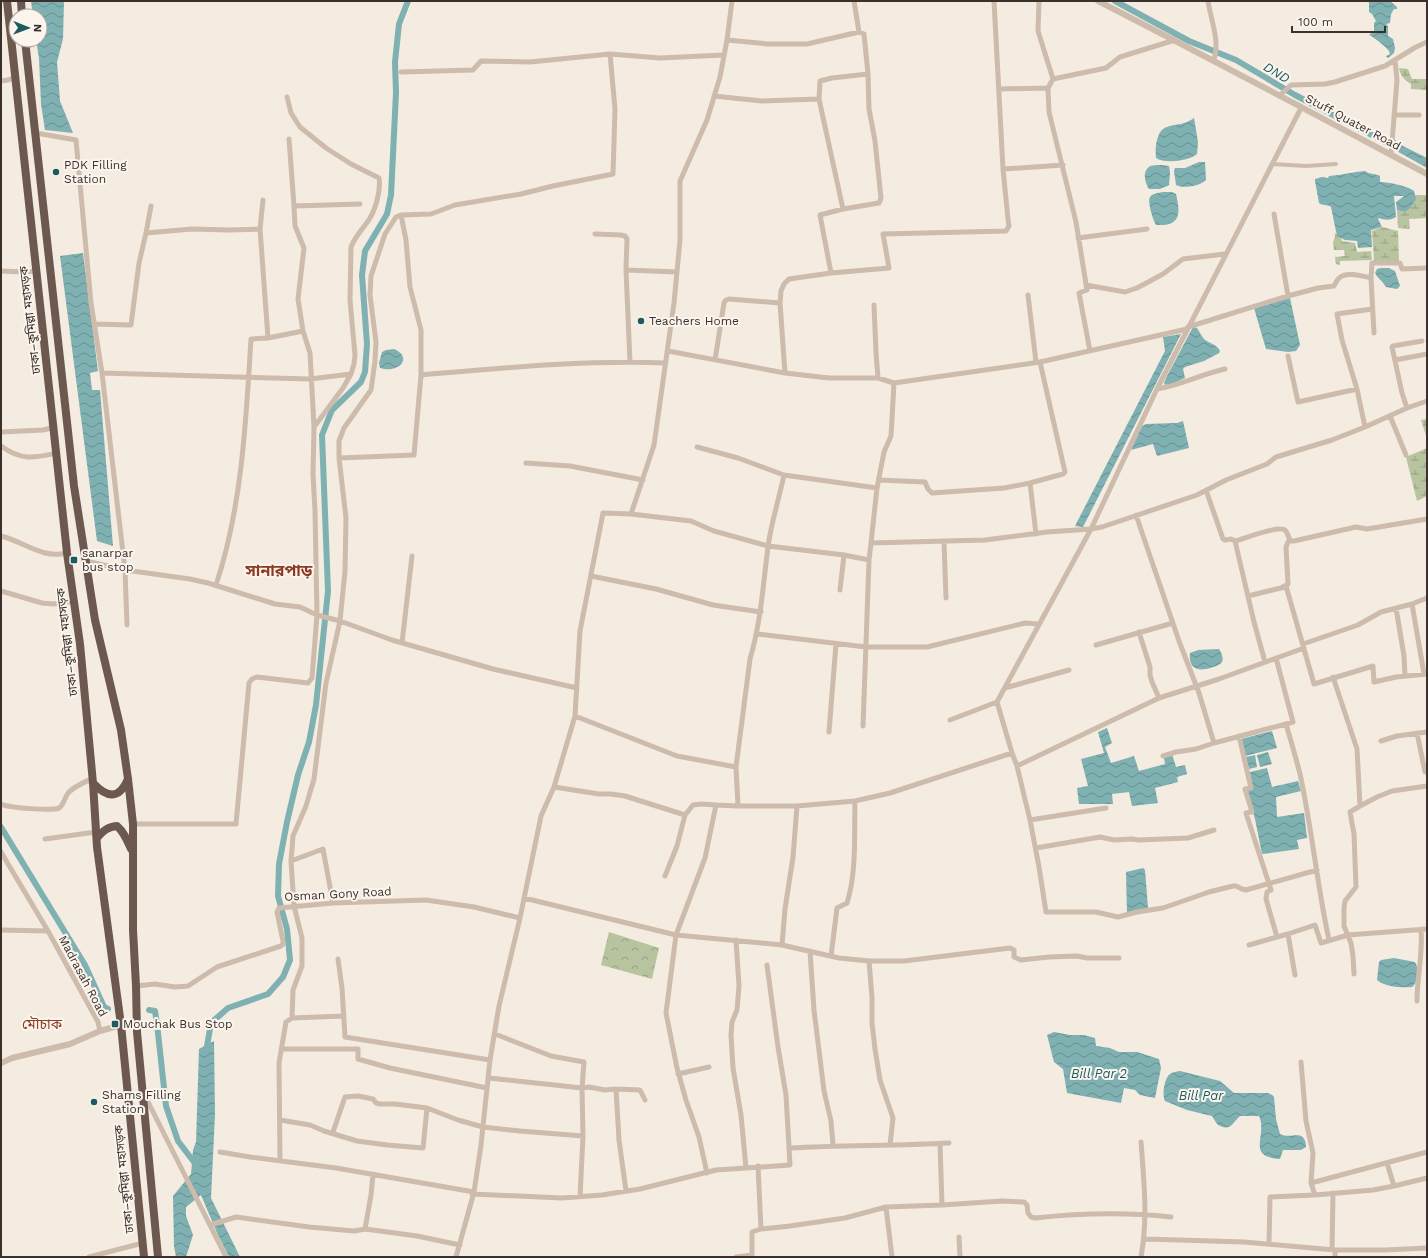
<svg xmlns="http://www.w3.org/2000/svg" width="1428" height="1258" viewBox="0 0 1428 1258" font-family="'Work Sans','Noto Sans Bengali',sans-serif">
<defs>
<pattern id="wetland-marsh" width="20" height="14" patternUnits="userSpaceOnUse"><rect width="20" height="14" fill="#b8c4a0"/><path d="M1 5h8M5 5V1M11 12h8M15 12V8" fill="none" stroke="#97a083"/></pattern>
<pattern id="park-crowns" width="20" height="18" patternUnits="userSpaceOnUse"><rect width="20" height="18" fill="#b8c4a0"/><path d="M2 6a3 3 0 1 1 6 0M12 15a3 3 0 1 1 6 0" fill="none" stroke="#97a083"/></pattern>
<pattern id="water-waves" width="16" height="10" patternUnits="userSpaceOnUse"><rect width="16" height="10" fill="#7fb0b2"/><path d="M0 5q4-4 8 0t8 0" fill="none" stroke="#699091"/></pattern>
</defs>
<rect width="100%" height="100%" fill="#f4ebe1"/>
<path fill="url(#wetland-marsh)" d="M 1399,68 L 1408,69 L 1412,79 L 1427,79 L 1427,90 L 1411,89 L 1411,84 C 1405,81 1400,75 1399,68 Z
M 1414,195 L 1427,195 L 1427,218 L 1409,219 L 1410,229 L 1398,228 L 1397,210 L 1405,212 Z
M 1382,227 L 1398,231 L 1399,261 L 1374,261 L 1372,231 Z
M 1336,232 L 1337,236 L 1341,238 L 1342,241 L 1355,243 L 1357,252 L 1371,251 L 1372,260 L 1340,261 L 1340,265 L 1336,264 L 1335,257 L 1345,256 L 1344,250 L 1334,250 L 1333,243 Z
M 1427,419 L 1427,439 L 1421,420 Z
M 1427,448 L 1427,496 L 1417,501 L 1406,457 Z"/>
<path fill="url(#park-crowns)" d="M 609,932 L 659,948 L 652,979 L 601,965 Z"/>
<path fill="url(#water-waves)" d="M 31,1 L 64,1 L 63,39 L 57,62 L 60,101 L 73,133 L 45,130 L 41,104 L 39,58 L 36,40 L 40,40 L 40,16 L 33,16 Z
M 1369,1 L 1390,1 L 1397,7 L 1397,9 L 1394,9 L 1391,14 L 1390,23 L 1386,24 L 1388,26 L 1388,36 L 1393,39 L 1395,48 L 1394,53 L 1388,58 L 1386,56 L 1390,54 L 1389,51 C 1386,47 1374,37 1369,35 L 1374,31 L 1374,23 L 1376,21 L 1372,14 L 1369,12 Z
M 1194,118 L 1198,142 L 1197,154 C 1189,161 1165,164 1156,158 C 1155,149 1156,130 1167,127 C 1179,123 1182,126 1194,118 Z
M 1394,139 L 1403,146 L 1427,158 L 1427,168 L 1393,149 Z
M 1199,162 L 1205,162 L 1206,180 C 1200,186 1184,189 1176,185 L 1174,171 L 1175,168 L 1185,168 Z
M 1162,165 L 1169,166 L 1170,173 L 1169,185 L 1160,189 L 1149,189 C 1145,183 1142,172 1149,167 C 1152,165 1158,165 1162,165 Z
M 1365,171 L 1368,173 L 1378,175 L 1380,176 L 1380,182 C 1388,182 1408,186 1414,191 L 1416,199 L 1411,207 L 1405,212 L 1397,210 L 1396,202 L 1404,196 L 1394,196 L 1396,217 C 1389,221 1385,220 1379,218 L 1378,219 L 1382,227 L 1371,230 L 1372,247 L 1358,248 L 1357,241 L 1345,240 L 1337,236 L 1331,207 C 1327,204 1323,206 1319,203 L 1315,181 L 1315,179 L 1322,177 L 1328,178 L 1329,176 C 1342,175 1353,172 1365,171 Z
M 1163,192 L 1172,192 L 1176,194 C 1181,215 1180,226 1156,225 C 1153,220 1147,201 1150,197 C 1153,193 1159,193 1163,192 Z
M 83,253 L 98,371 L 90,373 L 92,390 L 100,390 L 113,546 L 97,541 L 60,256 Z
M 1381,268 L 1389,268 L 1395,271 L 1400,286 L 1397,289 L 1386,287 C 1383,281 1378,279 1375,273 L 1377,269 Z
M 1290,298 L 1300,345 L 1296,351 L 1288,352 L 1266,349 L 1254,308 Z
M 1193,327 L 1197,328 C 1200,332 1201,336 1204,339 C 1210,344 1217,344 1220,351 L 1219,353 L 1204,361 L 1185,367 L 1183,369 L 1185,378 L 1174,383 L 1165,385 L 1164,383 L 1166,378 Z
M 1181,334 L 1145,405 L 1083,527 L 1075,526 L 1165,351 L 1163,337 Z
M 394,349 C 413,357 400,374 380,368 L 379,363 L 382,352 L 386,350 Z
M 1183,421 L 1189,448 L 1157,456 L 1153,444 L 1131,450 L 1142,426 L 1146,424 L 1177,423 Z
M 1219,649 C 1221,652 1224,658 1222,662 C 1220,665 1214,667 1210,668 C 1198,672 1188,668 1190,653 L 1198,650 Z
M 1107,728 L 1112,743 L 1105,747 L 1111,763 L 1134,756 L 1139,771 L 1165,764 L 1164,758 L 1172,754 L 1176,767 L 1185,765 L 1187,774 L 1177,777 L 1178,782 L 1155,788 L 1158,803 L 1132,806 L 1129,792 L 1112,794 L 1113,804 L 1079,804 L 1077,788 L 1088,786 L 1081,759 L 1104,753 L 1098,732 Z
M 1272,731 L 1277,748 L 1245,756 L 1241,739 Z
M 1268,752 L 1272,764 L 1260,767 L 1257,755 Z
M 1255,755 L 1257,767 L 1249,769 L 1246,757 Z
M 1267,768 L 1272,787 L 1298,781 L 1301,791 L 1276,797 L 1277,817 L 1304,813 L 1307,838 L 1297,840 L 1299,849 L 1262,854 L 1255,819 L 1247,791 L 1253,789 L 1250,772 Z
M 1143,868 L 1145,870 L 1148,908 L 1127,914 L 1126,872 Z
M 1394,958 L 1415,962 C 1419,969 1419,981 1412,987 C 1402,988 1385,987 1377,980 L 1379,962 L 1381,960 Z
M 1054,1032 L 1070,1035 L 1084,1035 L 1095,1038 L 1096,1046 L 1110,1048 L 1119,1052 L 1137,1052 L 1159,1059 L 1161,1068 L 1155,1098 L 1140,1095 L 1135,1090 L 1124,1088 L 1121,1103 L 1067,1093 L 1063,1069 L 1054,1062 L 1047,1035 Z
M 214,1041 L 215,1114 L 211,1198 L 240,1257 L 229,1257 L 217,1233 L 201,1195 L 186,1207 L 186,1216 L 193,1235 L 186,1257 L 176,1257 L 174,1246 L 173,1196 L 191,1174 L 193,1150 L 196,1142 L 199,1049 Z
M 1180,1071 L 1220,1081 L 1234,1093 L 1268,1093 L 1272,1095 L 1274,1097 L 1276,1119 L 1280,1134 C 1291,1140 1305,1127 1306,1147 L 1301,1150 L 1283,1150 L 1280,1159 C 1245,1157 1268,1135 1259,1116 L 1240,1116 C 1232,1123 1230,1133 1217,1124 L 1212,1116 L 1187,1110 L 1165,1101 C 1162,1095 1164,1082 1168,1076 C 1171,1072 1175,1072 1180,1071 Z"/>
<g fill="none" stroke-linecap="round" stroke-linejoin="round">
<path stroke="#7fb0b2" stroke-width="6" d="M 1115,1 L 1189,41 L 1236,60 L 1295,95 L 1395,147
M 1,827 L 85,965 L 104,1007 L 108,1009
M 149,1010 L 155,1011 L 157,1024 L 166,1106 L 178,1141 L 197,1166
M 206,1052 L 211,1023 L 228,1008 L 268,994 L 283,977 L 290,960 L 287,929 L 278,896 L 279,864 L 287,822 L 298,775 L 309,742 L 316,705 L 328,591 L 322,435 L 332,410 L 361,382 L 365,372 L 367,344 L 362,275 L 365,251 L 387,214 L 391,195 L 396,93 L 395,62 L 399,24 L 408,1"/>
<path stroke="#cdbbac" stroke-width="4" d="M 1272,164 L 1306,166 L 1336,164"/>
<path stroke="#cdbbac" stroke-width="5" d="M 1039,1 L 1038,31 L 1053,79 L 1048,88 L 1049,112 L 1076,222 L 1087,290 L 1079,293 L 1090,351
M 1208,1 C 1211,21 1220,40 1214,60
M 727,40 L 768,44 L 807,44 L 859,32 L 854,1
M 401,72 L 473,70 L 481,61 L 530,62 L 610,54 L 660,58 L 724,55
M 1053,79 L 1106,68 L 1120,57 L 1175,40
M 1,81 L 8,80 L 16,77
M 999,89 L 1048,88
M 714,96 L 762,101 L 819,99 L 820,81 L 832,78 L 868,74
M 1279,96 L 1291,85 L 1325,84 L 1335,82 L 1385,66 L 1416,47 L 1427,42
M 819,99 L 843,209
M 1394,115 L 1419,115
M 36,133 L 76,140 L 91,303 L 102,373 L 125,570 L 127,625
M 289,139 L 294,206 L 295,226 L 304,248 L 298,299 L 303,331 L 310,353 L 314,427
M 1391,155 L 1397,80 L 1395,60
M 1003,169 L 1063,165
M 294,206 L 360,204
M 1274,214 L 1288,296
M 401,215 L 406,240 L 410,287 L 421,330 L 421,378
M 146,233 L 151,206
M 595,234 L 621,235 L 625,236 L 627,239 L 626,270 L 630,362
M 1078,238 L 1147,229
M 626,270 L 677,272
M 1,271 L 24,272 L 36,271
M 831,273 L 889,268 L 883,234 L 1006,231 L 1009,226 L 1008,219 L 1003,169 L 994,1
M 1086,285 L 1125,292 L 1137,288 L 1163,274 L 1183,259 L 1225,254
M 1028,295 L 1036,362
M 874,305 L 876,353 L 878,378
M 94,324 L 131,325 L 139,263 L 146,233 L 192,229 L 229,230 L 260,229
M 1188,327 L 1288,296 L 1318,288 L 1334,286 C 1335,284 1337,280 1339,278 C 1346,271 1362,276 1371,278
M 1374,333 L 1371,278 L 1372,263 L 1400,263 L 1402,269 L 1427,268
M 268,338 L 303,331
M 668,351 L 785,373 L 829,378 L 878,378 L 894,383 L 1040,362 L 1187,329
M 1288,356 L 1298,402 L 1357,389 L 1365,427
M 715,360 L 724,303 L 726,300 L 729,299 L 780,303
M 1395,360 L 1427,354
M 102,373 L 310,379 L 351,374
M 785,373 L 780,303 L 781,291 L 784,284 L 789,279 L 831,273 L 820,215 L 843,209 L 879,203 L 881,198 L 875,141 L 869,109 L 868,74 L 864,34 L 859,32
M 1157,389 C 1181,385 1202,374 1225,369
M 1357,389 L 1342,340 L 1337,314 L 1372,309
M 1407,408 L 1402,393 L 1392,347 L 1393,346 L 1422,341
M 1390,416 L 1406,455
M 1,432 L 43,430 L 55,427
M 1,446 C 21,461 34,458 57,453
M 697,447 L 738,458 L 784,475
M 414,455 L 421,375 C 503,368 584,360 666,363
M 339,458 L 414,455
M 526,463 L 570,466 L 643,480
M 879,480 L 925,482 L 928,489 L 932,493 L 1004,488 L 1030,483 L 1063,474 L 1065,472 L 1040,362
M 1030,483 L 1036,534
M 1206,490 L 1223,539 L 1225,540 L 1231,539 L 1235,541
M 631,514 L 654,445 L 674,303 L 680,240 L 680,181 L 707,120 L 720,77 L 727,40 L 732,1
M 1136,515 L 1179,641 L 1199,693 L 1214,743 L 1196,749 L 1176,752 L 1163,756
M 1,536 C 25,542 41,559 67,553
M 944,542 L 946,598
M 871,543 L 877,488 L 884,452 L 891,436 L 894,383
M 86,561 L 125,570 L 190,579 L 208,583 L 275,604 L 300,607 L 317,615 L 340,621 L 392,640 L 493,669 L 577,688
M 591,576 L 656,589 L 713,605 L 761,612
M 216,585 C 242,507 246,421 251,339 L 268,338 L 260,229 L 263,200
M 1286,586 L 1314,684 L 1373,666 L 1374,682 L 1396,677 L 1427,674
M 840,590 L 844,555
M 1,591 L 42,603 L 53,604 L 74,601
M 1248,596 L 1281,588 L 1288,584 L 1286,547 L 1289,540
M 1412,604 L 1427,598
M 1396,608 L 1404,656 L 1405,676
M 1139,632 L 1150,667 L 1150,675 L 1152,682 L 1159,698
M 757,634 L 866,647 L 927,647 L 1025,623 L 1039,624
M 402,643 L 412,556
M 1303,644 L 1358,625 L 1381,612 L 1412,604 L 1424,674
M 1096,645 L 1173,623
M 1276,658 L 1293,722 L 1286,724 C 1291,741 1296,758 1300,774 C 1312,829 1317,885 1329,940
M 1265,662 L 1254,622 L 1235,541 C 1243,539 1279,525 1285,530 C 1288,533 1288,538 1291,541 L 1294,541 L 1356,527 L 1367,529 L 1427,519
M 1333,677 L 1357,749 L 1360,806 L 1350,812 L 1354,834 L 1356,887 L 1345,901 L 1344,908 L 1344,926 L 1351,943 L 1353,956 L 1354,974
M 1005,688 L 1069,670
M 575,716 L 677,756 L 736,767
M 950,720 L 997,702
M 863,726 L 869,560
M 829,732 L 836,644
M 1417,733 L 1425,772 L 1427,771
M 1239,736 L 1251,788 L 1245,789 L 1252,812 L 1246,813 L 1271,890 L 1267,892 L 1266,899 L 1277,937 L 1288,934
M 1381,741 L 1397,736 L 1427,732
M 1214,743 L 1286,724
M 1012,753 L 997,702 L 1091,529 L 1157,389 L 1301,108
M 1017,766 L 1159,698 L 1219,679 L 1304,648
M 554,787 L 599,794 L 611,794 L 625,796 L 685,815 L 693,805 L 701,804 L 716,805
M 1,804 C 8,808 53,811 59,808 C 64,805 65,796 69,792 C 75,786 85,782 93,778
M 738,806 L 736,767 L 750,659 C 761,622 763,585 768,547 C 771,523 779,499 784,475 L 877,488
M 1360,806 L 1377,797 L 1392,791 L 1427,786
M 1030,820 L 1039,867 L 1046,912 L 1096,912 L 1118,917 L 1137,912 L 1163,908 L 1209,892 L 1233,886 L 1236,886 L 1242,889 L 1246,890 L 1317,870
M 133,824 L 236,824 L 249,683 L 252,679 L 257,677 L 308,683 L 312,678 L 317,615 L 315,511 L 313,474 L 314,427 L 343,388 L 351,374 L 354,364 L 355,355 L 350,300 L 351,247 C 355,236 364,228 370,218 C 376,208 381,189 379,178 L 351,164 L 326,148 L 300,127 L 291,113 L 287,97
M 45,839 L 96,832
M 1036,848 L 1100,837 L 1114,840 L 1132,839 L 1139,840 L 1188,838 L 1214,830
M 1,852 L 48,931 L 98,1022 L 100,1031
M 291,861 L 323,849 L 333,903
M 665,876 L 677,846 L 685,815
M 524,898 L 676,935 L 782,945 L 839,958 L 869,961 L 904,961 L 1010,948 L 1014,950 L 1014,957 L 1021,960 L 1049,957 L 1077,956 L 1087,958 L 1119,958
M 1,930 L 48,931
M 736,940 L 739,986 L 737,1010 L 732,1022 L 731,1035 L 733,1068 L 741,1115 L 746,1168
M 782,945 L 785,909 L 793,857 L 797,806
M 1249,945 L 1277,937
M 810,951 L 814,1010 L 824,1091 L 831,1121 L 833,1145
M 831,956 L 837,908 L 847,903 C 857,871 854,834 855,801
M 338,959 L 342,988 L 345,1037 L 490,1060
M 869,961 L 872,998 L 872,1023 L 875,1049 L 880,1080 L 893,1118 L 890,1145
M 1295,975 L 1288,934 L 1315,925 L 1321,943 L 1348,935 L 1427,929
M 136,986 L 155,984 L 175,987 L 188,986 L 217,967 L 281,946 L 283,944 L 283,941 L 277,912 L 279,908 L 333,903 L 426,900 L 474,907 L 520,918
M 1417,1001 C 1417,977 1423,954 1421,929
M 292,1018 L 293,990 L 302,966 L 302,938 L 294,906 L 291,861 L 293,836 L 306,806 L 314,779 L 326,683 L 340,621 L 345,571 L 346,518 L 339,458 L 339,441 L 344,428 L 371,390 L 375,361 L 376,342 L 370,295 L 371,276 L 385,234 L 396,217 L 401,215 L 431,214 L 455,205 L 521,194 L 553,186 L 613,174 L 615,109 L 610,54
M 495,1034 L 551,1056 L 584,1062 L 582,1088 L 583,1136 L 580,1197
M 281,1049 L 358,1049 L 358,1059 L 390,1068 L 487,1088
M 678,1074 L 709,1067
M 489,1078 L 582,1088 L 589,1087 L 605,1090 L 616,1089 L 640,1090 L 645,1100
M 616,1089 L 619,1140 L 626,1191
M 144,1094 L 226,1257
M 280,1120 L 310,1125 L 324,1131 L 357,1141 L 387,1145 L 423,1148 L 427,1108
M 333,1132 L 345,1097 L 358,1096 L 373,1099 L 376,1103 L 380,1104 L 395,1104 L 427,1108 L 458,1120 L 483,1127 L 520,1131 L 583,1136
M 1141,1142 C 1144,1181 1148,1219 1141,1257
M 940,1144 L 942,1205
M 790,1148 C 843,1145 896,1146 949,1143
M 220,1152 L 250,1157 L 336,1168 L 474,1192
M 280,1161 L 279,1063 L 286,1022 L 292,1018 L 344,1016
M 707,1173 L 699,1137 L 686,1100 L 677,1068 L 666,1013 L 676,935 L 705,858 L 716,805 L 738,806 L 797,806 L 855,801 L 890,793 L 1012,753 L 1017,766 L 1030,820 L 1106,808
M 1311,1183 L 1427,1152
M 1394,1186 L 1427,1178
M 472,1194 L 562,1198 L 602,1195 L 640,1189 L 716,1170 L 790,1165 L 786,1095 L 778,1047 L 767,965
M 1315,1195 L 1373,1190 L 1394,1186 L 1387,1163
M 886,1207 L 892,1257
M 210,1225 L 236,1217 L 309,1227 L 354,1231 L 365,1229 L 417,1236 L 460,1245
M 365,1229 L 371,1195 L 373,1174
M 761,1229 L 790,1226 L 845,1218 L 886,1207 L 942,1205 L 1002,1201 L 1024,1202 L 1027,1205 L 1028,1213 L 1031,1217 L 1035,1218 C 1081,1213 1125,1212 1171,1217
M 959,1237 L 960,1257
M 1145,1239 L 1244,1242 L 1335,1250 L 1385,1250 L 1427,1248
M 1269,1244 L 1270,1197 L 1315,1195 L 1311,1183 L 1313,1153 L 1306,1121 L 1301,1062
M 1332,1250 L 1333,1193
M 89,1257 L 143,1243
M 456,1257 L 474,1192 L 481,1145 L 490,1060 L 499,1006 L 520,918 L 541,816 L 554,787 L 575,716 L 580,631 L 603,513 L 631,514 L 691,521 L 714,531 L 768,546 L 844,555 L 869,560 L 871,543 L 985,540 L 1047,532 L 1091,529 L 1102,527 L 1197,495 L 1226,480 L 1267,464 L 1276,457 L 1332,440 L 1365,427 L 1407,408 L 1427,401
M 736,1257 L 752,1255
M 752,1257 L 752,1232 L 761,1229 L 758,1166
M 1335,1257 L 1335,1250"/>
<path stroke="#cdbbac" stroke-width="6" d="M 1098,1 C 1208,57 1318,116 1427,174
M 1,1063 L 12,1058 L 70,1044 L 100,1031 L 121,1025"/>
<path stroke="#6c584f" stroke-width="8" d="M 7,1 L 67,553 L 80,644 L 93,783 L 97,847 L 121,1025 L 144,1257
M 21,1 L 22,16
M 25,40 L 74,486 L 95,620 L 121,730 L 128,779 L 133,824 L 133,930 L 136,986 L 137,1032 L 158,1257
M 93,783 C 107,798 119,800 128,779
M 97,838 C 103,831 107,827 117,826 C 124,832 127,840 131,849"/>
</g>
<g fill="#1f5a5e" stroke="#fbf5ee" stroke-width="1.5">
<circle cx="56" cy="172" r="4"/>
<circle cx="641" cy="321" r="4"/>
<rect x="70" y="556" width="8" height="8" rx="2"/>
<rect x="111" y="1020" width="8" height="8" rx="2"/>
<circle cx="94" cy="1102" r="4"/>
</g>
<g text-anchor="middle" stroke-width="4" stroke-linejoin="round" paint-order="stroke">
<g font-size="12" fill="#3b302b" stroke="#fbf5ee">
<text transform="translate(1353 122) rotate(28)" y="4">Stuff Quater Road</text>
<text transform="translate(30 320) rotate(-97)" y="4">ঢাকা–কুমিল্লা মহাসড়ক</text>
<text transform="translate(67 642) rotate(-97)" y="4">ঢাকা–কুমিল্লা মহাসড়ক</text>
<text transform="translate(338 894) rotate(-3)" y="4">Osman Gony Road</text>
<text transform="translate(83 976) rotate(62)" y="4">Madrasah Road</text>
<text transform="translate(124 1179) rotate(-96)" y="4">ঢাকা–কুমিল্লা মহাসড়ক</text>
</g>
<g font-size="12" fill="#3b302b" stroke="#fbf5ee" text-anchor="start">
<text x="64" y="169">PDK Filling<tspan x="64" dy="14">Station</tspan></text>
<text x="649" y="325">Teachers Home</text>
<text x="82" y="557">sanarpar<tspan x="82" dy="14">bus stop</tspan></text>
<text x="123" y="1028">Mouchak Bus Stop</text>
<text x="102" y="1099">Shams Filling<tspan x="102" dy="14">Station</tspan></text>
</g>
<g font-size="13" font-style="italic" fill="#1f5a5e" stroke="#fbf5ee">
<text transform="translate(1277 72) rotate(31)" y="5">DND</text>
<text x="1099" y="1078">Bill Par 2</text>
<text x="1201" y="1100">Bill Par</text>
</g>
<g font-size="14" fill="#8c3b22" stroke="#fbf5ee">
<text x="42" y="1029">মৌচাক</text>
</g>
<g font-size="16" font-weight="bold" fill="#8c3b22" stroke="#fbf5ee">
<text x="279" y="576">সানারপাড়</text>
</g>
</g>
<rect width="1428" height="1258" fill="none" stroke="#3b302b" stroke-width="4"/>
<g transform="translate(28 28) rotate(91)"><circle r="19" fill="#fbf5ee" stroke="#aea6a0"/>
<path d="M0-3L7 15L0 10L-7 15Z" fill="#1f5a5e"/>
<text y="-6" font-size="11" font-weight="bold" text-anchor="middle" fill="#3b302b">N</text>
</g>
<path d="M1292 26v6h93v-6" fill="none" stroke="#3b302b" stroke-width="2"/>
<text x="1298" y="26" font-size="12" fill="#3b302b" stroke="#fbf5ee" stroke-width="3" paint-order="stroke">100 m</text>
</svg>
